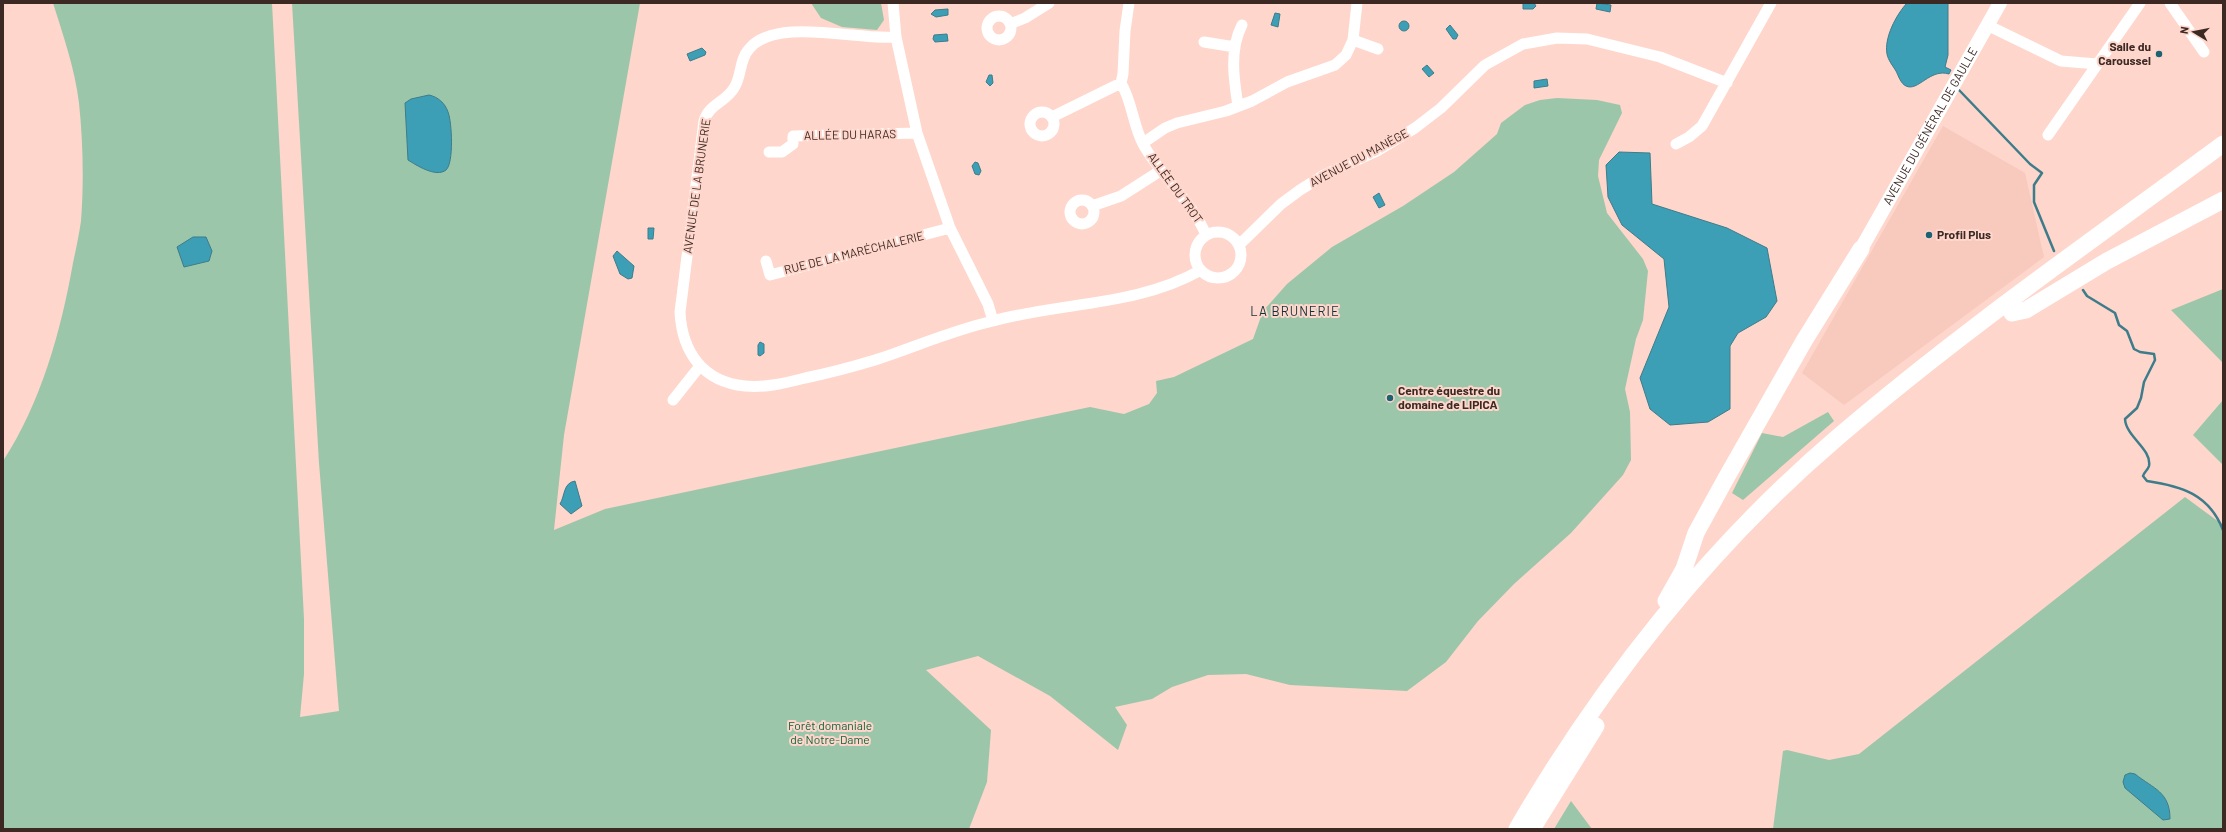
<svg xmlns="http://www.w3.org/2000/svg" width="2226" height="832" viewBox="0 0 2226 832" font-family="Barlow,sans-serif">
<rect width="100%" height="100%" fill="#fed6cb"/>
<path fill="#f8c9bd" d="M 1943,126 L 2025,173 L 2044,257 L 1844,405 L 1802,373 Z"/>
<path fill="#9cc6aa" d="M 53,3 L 272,3 L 304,619 L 304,674 L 300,717 L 339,711 L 319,463 L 292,3 L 640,3 L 564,435 L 554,530 L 605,509 L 1090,407 L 1124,414 L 1149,404 L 1157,393 L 1156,381 L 1174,377 L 1253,339 L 1263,311 L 1287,284 L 1332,247 L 1403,206 L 1454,172 L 1497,134 L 1501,123 L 1525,105 L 1540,100 L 1557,98 L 1597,100 L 1620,105 L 1622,113 L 1599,160 L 1598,176 L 1607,213 L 1643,259 L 1648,271 L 1643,320 L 1636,339 L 1625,389 L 1630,412 L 1631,460 L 1623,475 L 1571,533 L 1514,584 L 1478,621 L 1446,662 L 1407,691 L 1290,685 L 1246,674 L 1208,675 L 1172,687 L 1152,699 L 1115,707 L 1127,725 L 1118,750 L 1050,696 L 978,656 L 926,670 L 991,730 L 987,782 L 969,829 L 3,829 L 3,461 C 41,403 61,331 73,263 C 76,249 79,235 81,221 C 84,182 83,141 79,103 C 75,69 63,35 53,3 Z
M 811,3 L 881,3 L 884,20 L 877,30 L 842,27 L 821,18 Z
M 2223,289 L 2223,363 L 2171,310 Z
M 2223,400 L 2223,465 L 2193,435 Z
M 1828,412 L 1834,421 L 1743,500 L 1732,493 L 1762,433 L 1783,437 Z
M 2185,497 L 2223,525 L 2223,829 L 1773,829 L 1783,751 L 1787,750 L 1829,760 L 1859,754 Z
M 1571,801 L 1592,829 L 1554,829 Z"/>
<path fill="#3d9fb6" stroke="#3d7c8a" d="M 1523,3 L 1534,3 L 1536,6 L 1533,9 L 1523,9 Z
M 1597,3 L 1611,5 L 1610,12 L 1596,9 Z
M 1907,3 L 1948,3 L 1948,55 L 1945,67 L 1951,70 L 1949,74 C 1930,68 1918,92 1906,86 C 1901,84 1898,75 1896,71 C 1893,66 1888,60 1887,54 C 1884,38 1896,15 1907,3 Z
M 948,9 L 948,15 L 936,17 L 931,14 L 935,10 Z
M 1275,13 L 1280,14 L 1278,27 L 1271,25 Z
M1399 26a5 5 0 1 1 10 0a5 5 0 1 1-10 0Z
M 1450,25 L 1458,35 L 1456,39 L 1453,39 L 1446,29 Z
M 947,34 L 948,41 L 935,42 L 933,39 L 934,35 Z
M 702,48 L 706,52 L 705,55 L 690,61 L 687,54 Z
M 1427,65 L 1434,73 L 1429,77 L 1422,69 Z
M 989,75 L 992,75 L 993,83 L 990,86 L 986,82 Z
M 1547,79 L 1548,86 L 1534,88 L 1534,81 Z
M 429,95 C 438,97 445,103 448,112 C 452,122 454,163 446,170 C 436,178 416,165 408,160 L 405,103 L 411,99 Z
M 1619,152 L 1650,153 L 1652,204 L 1727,228 L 1767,248 L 1777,301 L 1766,317 L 1738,333 L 1730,346 L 1730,409 L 1708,422 L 1670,425 L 1650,409 L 1640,378 L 1669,307 L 1664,259 L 1622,225 L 1608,197 L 1606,165 Z
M 975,162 L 978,163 L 981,171 L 979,175 L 975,174 L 972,166 Z
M 1379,193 L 1385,205 L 1379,208 L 1373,197 Z
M 648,228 L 654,228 L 653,239 L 648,239 Z
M 193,237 L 206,237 L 212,251 L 209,261 L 184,267 L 177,247 Z
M 617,251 L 634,266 L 632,278 L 628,279 L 620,274 L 613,256 Z
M 760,342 L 764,344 L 764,353 L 760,356 L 758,355 L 758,345 Z
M 575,481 L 582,506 L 571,514 L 560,504 C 565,496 563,483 575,481 Z
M 2130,773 L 2135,774 C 2154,789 2170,792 2170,819 L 2163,820 L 2125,788 L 2123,782 L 2125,775 Z"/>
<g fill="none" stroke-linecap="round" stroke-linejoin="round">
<path stroke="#3d7c8a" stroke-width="2.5" d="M 1959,90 L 2030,164 L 2042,173 L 2034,185 L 2034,202 L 2054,251
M 2083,290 L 2087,296 L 2115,313 L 2119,325 L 2127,331 L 2134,349 L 2140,352 L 2154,354 L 2155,360 L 2144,382 L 2141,398 L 2137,408 L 2125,419 C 2126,437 2152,449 2149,466 C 2148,470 2144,472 2143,476 L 2147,481 C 2181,486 2209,494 2223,530"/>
<path stroke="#fff" stroke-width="11" d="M 893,3 L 896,37 L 917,133 L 950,228 L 988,304 L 993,321 C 1062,302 1138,306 1201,270
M 1129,3 L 1125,31 L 1123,74 L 1121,83 C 1132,101 1133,125 1143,144 C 1161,177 1192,201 1206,235
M 2170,3 L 2204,52
M987 28a12 12 0 1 1 24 0a12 12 0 1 1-24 0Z
M 1010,24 L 1025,18 L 1049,3
M 1987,25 L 2061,61 L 2097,64
M 896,37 C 858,41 776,16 749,49 C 739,60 742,76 734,88 C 726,102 709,104 704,121 L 680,312 C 682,352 703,382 745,386 C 766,388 785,383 805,378 C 829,373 852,367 875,360 C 915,347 953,330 993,321
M 1353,40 L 1378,49
M 1204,42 L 1235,47
M 1238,106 C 1234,80 1229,50 1242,25
M1030 124a12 12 0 1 1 24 0a12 12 0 1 1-24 0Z
M 1052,117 L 1121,83
M 2048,135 L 2140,3
M 1143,143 L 1165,128 L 1177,123 L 1226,111 L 1252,101 L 1287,82 L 1335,65 L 1346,55 L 1353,40 L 1357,3
M 1676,144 L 1689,137 L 1702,126 L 1771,3
M 769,152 L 782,152 L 793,144 L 793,136 L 917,133
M1070 212a12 12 0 1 1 24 0a12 12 0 1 1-24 0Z
M 1092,206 L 1121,196 L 1160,171
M1195 255a23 23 0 1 1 46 0a23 23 0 1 1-46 0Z
M 1239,245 L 1281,204 L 1300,190 L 1324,175 L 1377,151 L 1415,128 L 1441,108 L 1485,65 L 1523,44 L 1557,38 L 1587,39 L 1660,57 L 1727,83
M 766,261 L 770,275 L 950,228
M 673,400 L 700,366"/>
<path stroke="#fff" stroke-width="14" id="s1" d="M 1861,249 L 2000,3"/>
<path stroke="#fff" stroke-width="17" d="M 2012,313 L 2026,310 L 2107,261 L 2223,200
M 1666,601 L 1684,569 L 1696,533 L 1725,480 L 1804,341 L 1861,249
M 1517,829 C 1601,684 1710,546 1838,437 C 1960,332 2093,240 2223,144
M 1532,829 L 1596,726"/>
</g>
<g fill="#1b6272" stroke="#fed6cb" stroke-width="1.5">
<circle cx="2159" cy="54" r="4"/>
<circle cx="1929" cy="235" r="4"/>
<circle cx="1390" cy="398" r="4"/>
</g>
<g text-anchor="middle" stroke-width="4" stroke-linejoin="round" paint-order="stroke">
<g font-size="12" font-weight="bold" fill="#3c2924" stroke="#fed6cb" text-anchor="start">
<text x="2151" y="51" text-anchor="end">Salle du<tspan x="2151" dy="14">Caroussel</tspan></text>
<text x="1937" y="239">Profil Plus</text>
<text x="1398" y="395">Centre équestre du<tspan x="1398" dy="14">domaine de LIPICA</tspan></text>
</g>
<g font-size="12" fill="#3c2924" stroke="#fed6cb">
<text dy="4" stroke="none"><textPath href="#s1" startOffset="141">AVENUE DU GÉNÉRAL DE GAULLE</textPath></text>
<text transform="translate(850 135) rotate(-1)" y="4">ALLÉE DU HARAS</text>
<text transform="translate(1359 158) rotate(-28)" y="4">AVENUE DU MANÈGE</text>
<text transform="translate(697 186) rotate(-82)" y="4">AVENUE DE LA BRUNERIE</text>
<text transform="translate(1175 188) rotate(54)" y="4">ALLÉE DU TROT</text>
<text transform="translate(854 253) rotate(-14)" y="4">RUE DE LA MARÉCHALERIE</text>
</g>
<g font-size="12" fill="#0e623a" stroke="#fed6cb">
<text x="830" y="730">Forêt domaniale<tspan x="830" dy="14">de Notre-Dame</tspan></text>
</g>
<g font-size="13" letter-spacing="1" fill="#103138" stroke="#fed6cb">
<text x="1295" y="316">LA BRUNERIE</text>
</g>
</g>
<rect width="2226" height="832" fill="none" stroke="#3c2924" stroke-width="8"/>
<g transform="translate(2194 32) rotate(280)" stroke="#fed6cb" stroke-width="3" paint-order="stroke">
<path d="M0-3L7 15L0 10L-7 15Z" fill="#3c2924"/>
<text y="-6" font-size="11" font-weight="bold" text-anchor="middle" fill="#3c2924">N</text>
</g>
</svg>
